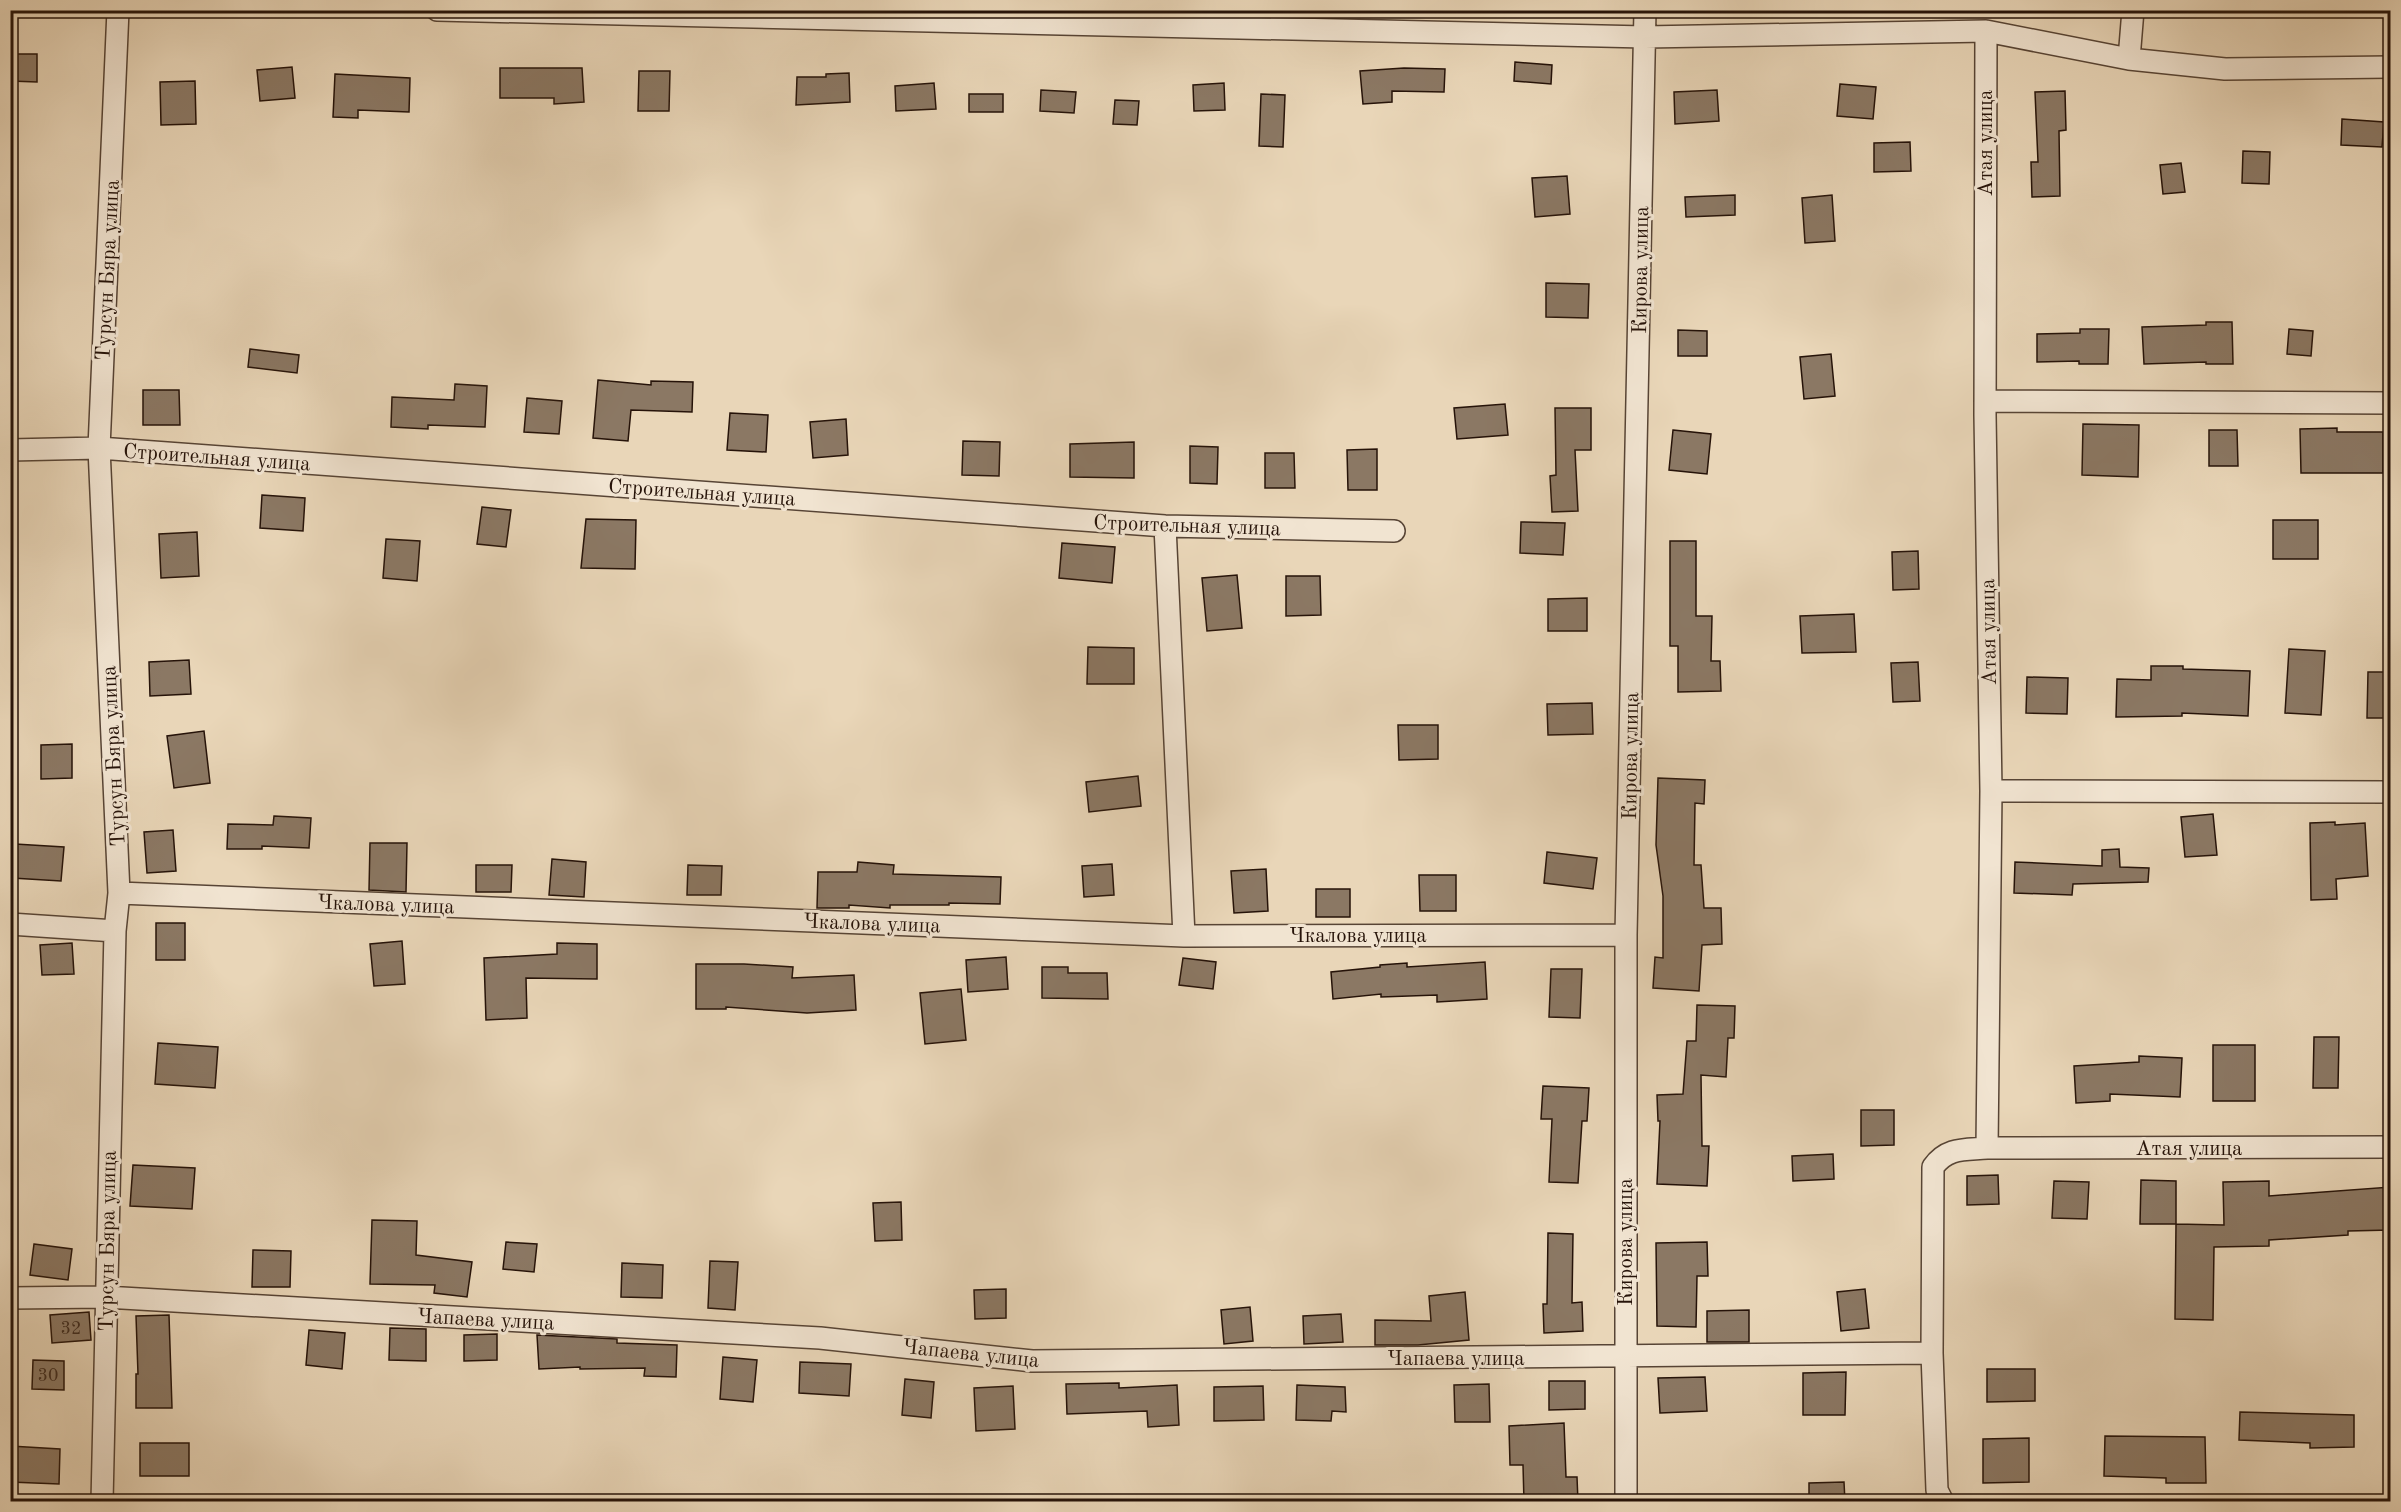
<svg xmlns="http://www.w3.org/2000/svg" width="2401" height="1512" viewBox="0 0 2401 1512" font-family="'Old Standard TT',serif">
<rect width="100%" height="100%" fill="#e9d6b8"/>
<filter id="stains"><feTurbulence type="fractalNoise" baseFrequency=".00333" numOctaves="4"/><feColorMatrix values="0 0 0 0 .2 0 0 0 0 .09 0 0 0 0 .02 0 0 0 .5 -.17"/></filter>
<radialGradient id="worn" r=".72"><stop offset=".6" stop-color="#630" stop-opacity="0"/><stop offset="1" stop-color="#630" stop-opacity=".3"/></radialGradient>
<path fill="#8b7864" stroke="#261309" stroke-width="1.5" d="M 10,54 L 37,54 L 37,82 L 10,81 Z
M 1515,62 L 1552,65 L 1551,84 L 1514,81 Z
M 292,67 L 295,98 L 260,101 L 257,70 Z
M 500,68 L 582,68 L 584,102 L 554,104 L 554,98 L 500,98 Z
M 1404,68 L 1445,69 L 1444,92 L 1392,91 L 1392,102 L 1363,104 L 1360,71 Z
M 639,71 L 670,71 L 669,111 L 638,111 Z
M 849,73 L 850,102 L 796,105 L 797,77 L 826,77 L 826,74 Z
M 335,74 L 410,78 L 409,112 L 358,110 L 358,118 L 333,117 Z
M 195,81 L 196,124 L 161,125 L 160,82 Z
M 934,83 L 936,109 L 896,111 L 895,86 Z
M 1224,83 L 1225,110 L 1194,111 L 1193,85 Z
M 1840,84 L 1876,87 L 1873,119 L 1837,116 Z
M 1041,90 L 1076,92 L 1074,113 L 1040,111 Z
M 1717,90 L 1719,121 L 1675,124 L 1674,92 Z
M 2065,91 L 2066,130 L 2059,131 L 2060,196 L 2032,197 L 2031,162 L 2038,162 L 2035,92 Z
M 969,94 L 1003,94 L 1003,112 L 969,112 Z
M 1261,94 L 1285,95 L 1283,147 L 1259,146 Z
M 1115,100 L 1139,101 L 1137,125 L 1113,124 Z
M 2342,119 L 2384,122 L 2382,147 L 2341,145 Z
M 1910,142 L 1911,171 L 1874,172 L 1874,143 Z
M 2243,151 L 2270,152 L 2269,184 L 2242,183 Z
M 2181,163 L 2185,192 L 2163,194 L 2160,165 Z
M 1567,176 L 1570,214 L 1535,217 L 1532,178 Z
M 1735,195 L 1735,215 L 1686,217 L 1685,197 Z
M 1832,195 L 1835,241 L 1805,243 L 1802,198 Z
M 1546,283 L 1589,284 L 1588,318 L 1546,317 Z
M 2206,322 L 2232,322 L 2233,364 L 2206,364 L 2206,362 L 2144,364 L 2142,327 L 2206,325 Z
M 2080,329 L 2109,329 L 2108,364 L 2079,364 L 2079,361 L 2037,362 L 2037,334 L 2080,333 Z
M 2289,329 L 2313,331 L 2311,356 L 2287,354 Z
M 1678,330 L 1707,331 L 1707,356 L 1678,356 Z
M 250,349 L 299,355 L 297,373 L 248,367 Z
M 1831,354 L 1835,396 L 1804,399 L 1800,357 Z
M 598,380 L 651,385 L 651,381 L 693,382 L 692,412 L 631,410 L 628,441 L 593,438 Z
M 455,384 L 487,386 L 485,427 L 428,425 L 428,429 L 391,427 L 392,397 L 454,400 Z
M 143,390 L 179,390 L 180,425 L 143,425 Z
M 527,398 L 562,401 L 559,434 L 524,432 Z
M 1505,404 L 1508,435 L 1457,439 L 1454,408 Z
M 1555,408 L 1591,408 L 1591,450 L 1575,450 L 1578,511 L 1552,512 L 1550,476 L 1556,475 Z
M 730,413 L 768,415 L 766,452 L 727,450 Z
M 846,419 L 848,455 L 813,458 L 810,422 Z
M 2083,424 L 2139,425 L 2138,477 L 2082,475 Z
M 2337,428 L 2337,432 L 2383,432 L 2383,473 L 2301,473 L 2300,429 Z
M 1673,430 L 1711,434 L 1707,474 L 1669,470 Z
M 2209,430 L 2237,430 L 2238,466 L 2209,466 Z
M 963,441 L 1000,442 L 999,476 L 962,475 Z
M 1134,442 L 1134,478 L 1070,477 L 1070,444 Z
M 1190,446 L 1218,447 L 1217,484 L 1190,483 Z
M 1377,449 L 1377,490 L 1348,490 L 1347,450 Z
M 1265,453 L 1294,453 L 1295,488 L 1265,488 Z
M 262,495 L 305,498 L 303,531 L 260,528 Z
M 482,507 L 511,510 L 506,547 L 477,544 Z
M 586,519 L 636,520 L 635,569 L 581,568 Z
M 2273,520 L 2318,520 L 2318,559 L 2273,559 Z
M 1521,522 L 1565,523 L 1563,555 L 1520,553 Z
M 197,532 L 199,576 L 161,578 L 159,534 Z
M 386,539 L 420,541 L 417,581 L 383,578 Z
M 1670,541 L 1696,541 L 1696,616 L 1712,616 L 1711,661 L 1720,661 L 1721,691 L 1678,692 L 1678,646 L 1670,646 Z
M 1062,543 L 1115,547 L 1112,583 L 1059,578 Z
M 1918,551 L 1919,589 L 1893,590 L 1892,552 Z
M 1237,575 L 1242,628 L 1207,631 L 1202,578 Z
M 1286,576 L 1320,576 L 1321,615 L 1286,616 Z
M 1587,598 L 1587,631 L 1548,631 L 1548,599 Z
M 1854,614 L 1856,652 L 1802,653 L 1800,616 Z
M 1088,647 L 1134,648 L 1134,684 L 1087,684 Z
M 2289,649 L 2325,651 L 2321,715 L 2285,713 Z
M 189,660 L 191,694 L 150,696 L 149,662 Z
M 1918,662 L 1920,701 L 1893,702 L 1891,663 Z
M 2151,666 L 2183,666 L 2183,669 L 2250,671 L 2248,716 L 2182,713 L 2182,716 L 2116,717 L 2117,679 L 2151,680 Z
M 2368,672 L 2391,672 L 2391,718 L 2367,718 Z
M 2027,677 L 2068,678 L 2067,714 L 2026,713 Z
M 1592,703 L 1593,734 L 1548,735 L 1547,704 Z
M 1398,725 L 1438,725 L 1438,759 L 1399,760 Z
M 204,731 L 210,783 L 174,788 L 167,736 Z
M 72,744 L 72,778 L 41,779 L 41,745 Z
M 1138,776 L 1141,806 L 1089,812 L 1086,782 Z
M 1658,778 L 1705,780 L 1704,804 L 1695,803 L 1694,865 L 1701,865 L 1704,908 L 1721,908 L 1722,944 L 1702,945 L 1699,991 L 1653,988 L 1655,957 L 1663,958 L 1663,896 L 1656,845 Z
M 2213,814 L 2217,855 L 2185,857 L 2181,817 Z
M 274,816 L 311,818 L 309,848 L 262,846 L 262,849 L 227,849 L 228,824 L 273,825 Z
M 2335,822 L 2335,825 L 2365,823 L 2368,876 L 2336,879 L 2337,899 L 2311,900 L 2310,823 Z
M 173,830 L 176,871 L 147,873 L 144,832 Z
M 370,843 L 407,843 L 406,892 L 369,890 Z
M 15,844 L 64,847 L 61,881 L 12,878 Z
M 2119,849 L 2120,867 L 2149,868 L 2148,882 L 2073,884 L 2072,895 L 2014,893 L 2015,862 L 2102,866 L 2102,850 Z
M 1547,852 L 1597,858 L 1593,889 L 1544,883 Z
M 552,859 L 586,862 L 584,897 L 549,895 Z
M 858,862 L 894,865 L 893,874 L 1001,877 L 1000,904 L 949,903 L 949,905 L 890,905 L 890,908 L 849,905 L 849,908 L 817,908 L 818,872 L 857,872 Z
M 1112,864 L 1114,895 L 1084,897 L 1082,866 Z
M 476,865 L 512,865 L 511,892 L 476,892 Z
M 688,865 L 722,866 L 721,895 L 687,895 Z
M 1266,869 L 1268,911 L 1234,913 L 1231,871 Z
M 1419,875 L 1456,875 L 1456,911 L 1420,911 Z
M 1316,889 L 1350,889 L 1350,917 L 1316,917 Z
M 156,923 L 185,923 L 185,960 L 156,960 Z
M 402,941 L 405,984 L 374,986 L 370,944 Z
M 72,943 L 74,974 L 42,975 L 40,945 Z
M 557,943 L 597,944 L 597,979 L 526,978 L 527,1018 L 486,1020 L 484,958 L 557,954 Z
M 1006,957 L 1008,989 L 968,992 L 966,960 Z
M 1183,958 L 1216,962 L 1213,989 L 1179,985 Z
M 1485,962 L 1487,999 L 1437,1002 L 1437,995 L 1381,997 L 1381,994 L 1333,999 L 1331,972 L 1380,967 L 1380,965 L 1407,963 L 1407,967 Z
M 696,964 L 744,964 L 793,967 L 792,978 L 854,975 L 856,1010 L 807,1013 L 726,1007 L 726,1009 L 696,1009 Z
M 1042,967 L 1068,967 L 1068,973 L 1107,973 L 1108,999 L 1042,998 Z
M 1551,969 L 1582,969 L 1580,1018 L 1549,1017 Z
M 961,989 L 966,1040 L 925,1044 L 920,993 Z
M 1697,1005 L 1735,1006 L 1734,1038 L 1728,1038 L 1726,1077 L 1701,1075 L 1702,1146 L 1709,1146 L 1707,1186 L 1657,1184 L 1660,1121 L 1658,1121 L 1657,1095 L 1683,1094 L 1687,1041 L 1696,1041 Z
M 2314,1037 L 2339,1037 L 2338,1088 L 2313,1088 Z
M 158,1043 L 218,1047 L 215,1088 L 155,1084 Z
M 2213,1045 L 2255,1045 L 2255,1101 L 2213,1101 Z
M 2139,1056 L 2182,1058 L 2180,1097 L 2110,1094 L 2110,1101 L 2076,1103 L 2074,1066 L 2139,1062 Z
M 1543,1086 L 1589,1088 L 1587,1121 L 1582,1121 L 1578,1183 L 1549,1182 L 1552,1119 L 1541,1119 Z
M 1861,1110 L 1894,1110 L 1894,1145 L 1861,1146 Z
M 1833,1154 L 1834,1179 L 1793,1181 L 1792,1156 Z
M 133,1165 L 195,1168 L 192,1209 L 130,1206 Z
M 1998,1175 L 1999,1204 L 1967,1205 L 1967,1176 Z
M 2141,1180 L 2176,1181 L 2176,1224 L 2140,1224 Z
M 2054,1181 L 2089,1182 L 2087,1219 L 2052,1218 Z
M 2269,1181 L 2269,1196 L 2391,1187 L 2391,1230 L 2348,1231 L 2348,1235 L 2269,1240 L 2269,1246 L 2214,1247 L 2213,1320 L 2175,1319 L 2176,1224 L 2224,1225 L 2223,1182 Z
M 901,1202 L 902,1240 L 875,1241 L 873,1203 Z
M 372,1220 L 417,1221 L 416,1255 L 472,1262 L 467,1297 L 434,1293 L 435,1285 L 370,1284 Z
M 1548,1233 L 1573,1234 L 1572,1303 L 1582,1302 L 1583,1331 L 1544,1333 L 1543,1304 L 1547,1304 Z
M 506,1242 L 537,1244 L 534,1272 L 503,1269 Z
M 1707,1242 L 1708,1276 L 1697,1276 L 1696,1327 L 1657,1326 L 1656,1243 Z
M 34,1244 L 72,1249 L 68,1280 L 30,1275 Z
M 253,1250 L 291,1251 L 290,1287 L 252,1287 Z
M 710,1261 L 738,1262 L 735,1310 L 708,1308 Z
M 622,1263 L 663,1265 L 662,1298 L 621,1297 Z
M 1006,1289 L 1006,1318 L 975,1319 L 974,1290 Z
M 1865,1289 L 1869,1328 L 1841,1331 L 1837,1292 Z
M 1465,1292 L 1469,1340 L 1418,1345 L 1375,1345 L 1375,1320 L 1431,1321 L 1429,1296 Z
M 1250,1307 L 1253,1341 L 1224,1344 L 1221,1310 Z
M 1749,1310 L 1749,1342 L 1707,1342 L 1707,1311 Z
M 89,1312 L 91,1340 L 52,1343 L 50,1315 Z
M 1341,1314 L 1343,1342 L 1304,1344 L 1303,1316 Z
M 169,1315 L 172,1408 L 136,1408 L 136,1374 L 138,1374 L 136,1316 Z
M 390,1328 L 426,1329 L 426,1361 L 389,1360 Z
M 309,1330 L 345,1333 L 342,1369 L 306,1365 Z
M 497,1334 L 497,1360 L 464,1361 L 464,1335 Z
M 537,1335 L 617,1339 L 617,1343 L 677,1345 L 676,1377 L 644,1376 L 645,1368 L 580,1369 L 580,1367 L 539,1369 Z
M 723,1357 L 757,1360 L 753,1402 L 720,1399 Z
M 33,1360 L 64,1361 L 64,1390 L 32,1389 Z
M 800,1362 L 851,1364 L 849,1396 L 799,1393 Z
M 1987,1369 L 2035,1369 L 2035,1401 L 1987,1402 Z
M 1846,1372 L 1845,1415 L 1803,1415 L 1803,1373 Z
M 1705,1377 L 1707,1411 L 1660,1413 L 1658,1378 Z
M 905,1379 L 934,1382 L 931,1418 L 902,1415 Z
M 1549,1381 L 1585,1381 L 1585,1409 L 1549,1410 Z
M 1119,1383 L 1119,1388 L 1177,1385 L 1179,1425 L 1148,1427 L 1147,1411 L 1067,1414 L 1066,1384 Z
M 1489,1384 L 1490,1422 L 1455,1422 L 1454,1385 Z
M 1297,1385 L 1345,1387 L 1346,1412 L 1332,1411 L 1331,1421 L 1296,1420 Z
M 1013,1386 L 1015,1429 L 976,1431 L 974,1388 Z
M 1263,1386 L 1264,1420 L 1214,1421 L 1214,1387 Z
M 2240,1412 L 2354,1415 L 2354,1447 L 2310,1448 L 2310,1443 L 2239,1440 Z
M 1564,1423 L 1566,1477 L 1577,1477 L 1578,1502 L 1524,1502 L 1523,1465 L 1510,1465 L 1509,1426 Z
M 2105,1436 L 2205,1437 L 2206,1483 L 2166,1483 L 2166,1478 L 2104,1476 Z
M 2029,1438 L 2029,1482 L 1983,1483 L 1983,1439 Z
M 140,1443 L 189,1443 L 189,1476 L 140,1476 Z
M 10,1446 L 60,1449 L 59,1484 L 10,1482 Z
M 1844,1482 L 1845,1502 L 1809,1502 L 1809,1483 Z"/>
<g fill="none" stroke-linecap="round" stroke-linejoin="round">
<defs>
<path id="street" d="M 437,10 L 1645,37 L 1986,31 L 2129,59 L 2225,69 L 2390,67
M 2129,59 L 2133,10
M 1985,401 L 2390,403
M 10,450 L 99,448 L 1165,526 L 1394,531
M 1165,526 L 1184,936
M 1991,791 L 2390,792
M 119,893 L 1184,936 L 1626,935
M 10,924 L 115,931
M 1987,1148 L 2390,1147
M 10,1298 L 105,1297 L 820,1338 L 1032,1361 L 1932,1353
M 102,1502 L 115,931 L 119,893 L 99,448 L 118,10
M 1626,1502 L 1626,935 L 1645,10
M 1943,1502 L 1937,1490 L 1932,1353 L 1933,1167 C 1947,1147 1965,1150 1987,1148 L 1991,791 L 1985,415 L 1986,31"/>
</defs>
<use href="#street" stroke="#574435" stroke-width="24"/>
<use href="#street" stroke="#f1e4d1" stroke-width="21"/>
</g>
<g text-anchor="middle" stroke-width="6" stroke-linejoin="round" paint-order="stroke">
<g font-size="18" fill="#3f2c20">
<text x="71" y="1334">32</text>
<text x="48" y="1381">30</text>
</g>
<g font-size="21" fill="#261309" stroke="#f1e4d1">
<text transform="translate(1985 143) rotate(-90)" y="7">Атая улица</text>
<text transform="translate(107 270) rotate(-87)" y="7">Турсун Бяра улица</text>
<text transform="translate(1640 270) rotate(-89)" y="7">Кирова улица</text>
<text transform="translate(217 457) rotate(4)" y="7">Строительная улица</text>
<text transform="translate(702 492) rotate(4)" y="7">Строительная улица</text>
<text transform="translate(1187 525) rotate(2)" y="7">Строительная улица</text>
<text transform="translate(1988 632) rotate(-91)" y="7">Атая улица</text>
<text transform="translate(113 756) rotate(-93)" y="7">Турсун Бяра улица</text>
<text transform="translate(1630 756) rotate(-89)" y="7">Кирова улица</text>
<text transform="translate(386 904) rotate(2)" y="7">Чкалова улица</text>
<text transform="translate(872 923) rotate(2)" y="7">Чкалова улица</text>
<text x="1358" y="942">Чкалова улица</text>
<text x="2189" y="1155">Атая улица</text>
<text transform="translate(107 1241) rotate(-89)" y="7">Турсун Бяра улица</text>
<text transform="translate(1625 1242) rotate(-90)" y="7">Кирова улица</text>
<text transform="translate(486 1319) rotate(3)" y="7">Чапаева улица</text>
<text transform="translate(971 1353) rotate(6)" y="7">Чапаева улица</text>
<text x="1456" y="1365">Чапаева улица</text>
</g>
</g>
<rect width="2401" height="1512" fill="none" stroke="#e9d6b8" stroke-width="36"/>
<rect x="12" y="12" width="2377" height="1488" fill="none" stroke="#261309" stroke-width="3"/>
<rect x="18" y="18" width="2365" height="1476" fill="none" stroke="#261309" stroke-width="1.5"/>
<rect width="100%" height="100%" filter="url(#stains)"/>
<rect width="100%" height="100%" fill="url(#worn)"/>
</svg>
